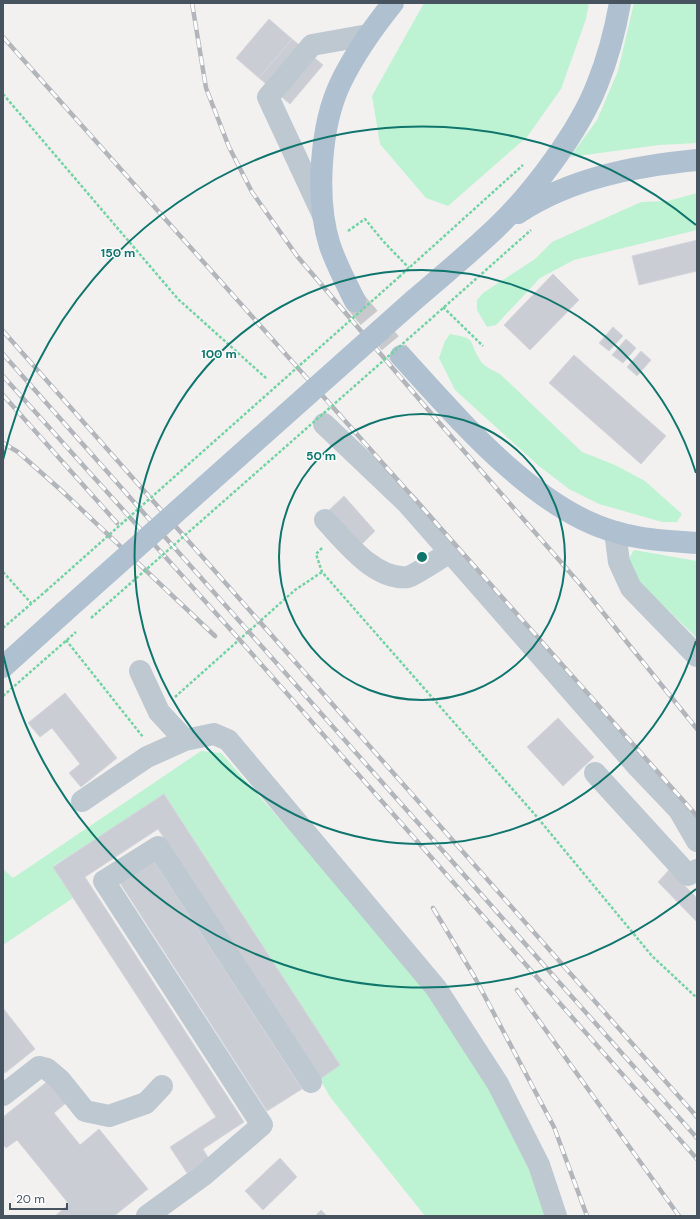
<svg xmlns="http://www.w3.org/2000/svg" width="700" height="1219" viewBox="0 0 700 1219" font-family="'DM Sans',sans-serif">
<rect width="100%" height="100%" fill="#f3f0f0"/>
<path fill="#bdf3d2" d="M 424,3 L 589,3 L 586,19 L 561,89 L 527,137 L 448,206 L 426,198 L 380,144 L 372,96 Z
M 634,3 L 697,3 L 697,143 L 659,145 L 570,157 L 597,120 L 618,71 Z
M 697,193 L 697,230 L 574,260 L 540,278 L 496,325 L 487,327 L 477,310 L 477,300 L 483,293 L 535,259 L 552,242 L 641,202 L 668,201 Z
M 450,334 C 478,339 467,339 480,360 C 484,367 493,370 500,374 L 582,452 L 615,465 L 645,481 L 682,514 L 677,522 L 662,522 L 599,504 L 569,489 L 539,466 L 455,390 L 439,358 L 445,341 Z
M 634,550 L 697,561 L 697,638 L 639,582 L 628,560 Z
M 201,751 L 221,753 L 404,959 L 468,1044 L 553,1216 L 425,1216 L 330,1097 L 320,1079 L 340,1065 L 165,795 L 53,866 L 73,898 L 3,945 L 3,869 L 13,878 Z"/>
<path fill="#cacdd3" stroke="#d4d6dc" d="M 269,19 L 292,39 L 259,78 L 236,58 Z
M 292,39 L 323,65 L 290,104 L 259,78 Z
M 697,240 L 697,271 L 639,285 L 632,256 Z
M 553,274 L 579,300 L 530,350 L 504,325 Z
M 613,327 L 623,336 L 609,351 L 599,343 Z
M 626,339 L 636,348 L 623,363 L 612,355 Z
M 641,351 L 651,360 L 637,376 L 627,367 Z
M 574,355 L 666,436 L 641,464 L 549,383 Z
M 344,496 L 375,531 L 360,546 L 327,512 Z
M 65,693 L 117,758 L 81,787 L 69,773 L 80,764 L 52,728 L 40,737 L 28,723 Z
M 558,718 L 594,757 L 563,786 L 527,747 Z
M 164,794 L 340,1065 L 320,1079 L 158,829 L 85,877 L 244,1122 L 203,1149 L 209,1159 L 187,1173 L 170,1147 L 216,1117 L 53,867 Z
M 154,861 L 302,1089 L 267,1111 L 120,883 Z
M 669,870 L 697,898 L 697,922 L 658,882 Z
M 3,1008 L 35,1049 L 5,1073 L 3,1070 Z
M 48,1081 L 66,1103 L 54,1113 L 80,1145 L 99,1129 L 148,1189 L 114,1216 L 55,1216 L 69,1204 L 17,1140 L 6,1148 L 3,1144 L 3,1117 Z
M 280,1158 L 297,1177 L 263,1210 L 245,1191 Z
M 321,1210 L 327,1216 L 315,1216 Z"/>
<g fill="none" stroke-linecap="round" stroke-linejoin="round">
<path stroke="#c8c9cc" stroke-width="22" stroke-dasharray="22 11" stroke-linecap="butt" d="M 355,301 L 401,356"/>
<path stroke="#72d3a4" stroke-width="2.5" stroke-dasharray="3 2" stroke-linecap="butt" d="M 3,94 L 178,299 L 267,379
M 348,231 L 365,219 L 383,241 L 409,268
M 399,277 L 523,165
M 443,307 L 483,346
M 433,317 L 531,230
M 322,548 L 316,554 L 322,572 L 537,817 L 652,956 L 697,998
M 3,572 L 31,603
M 3,628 L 46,591
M 66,640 L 143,737
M 3,696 L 76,632
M 175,697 L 295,590 L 322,572"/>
<path stroke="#bdc8d1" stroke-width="22" d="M 323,215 L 268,97 L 312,45 L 368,35
M 324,424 L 407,503 L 450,552 L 638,767 L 679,810 L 697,841
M 325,520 C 345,541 375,581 408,577 C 415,575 442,557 450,552
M 615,532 L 619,562 L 631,588 L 697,656
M 140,671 L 159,712 L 185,740
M 595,773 L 688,875 L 697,870
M 82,801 L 147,757 L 185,740 L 214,734 L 228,740 L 436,988 L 498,1084 L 539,1165 L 556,1216
M 3,1095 L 39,1067 L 47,1069 L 60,1080 L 85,1111 L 109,1116 L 146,1103 L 162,1086
M 147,1216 L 205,1174 L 262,1125 L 104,881 L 158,847 L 311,1082"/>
<path stroke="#afc0d1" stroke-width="22" d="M 518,213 C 571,178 635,166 697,160
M 414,300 C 442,276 470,253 496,228 C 533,193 579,131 597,85 C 608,58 615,31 620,3
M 355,301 C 346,283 337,266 330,246 C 315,200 320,125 341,82 C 355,53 373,28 393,3
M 401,356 C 457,417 534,510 616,532 C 642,540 670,541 697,543
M 3,667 L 64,612"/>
<defs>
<path id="rail" d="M 192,3 L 206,88 L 229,147 L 252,192 L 297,256 L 436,419 L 580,584 L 697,729
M 3,37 L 697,816
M 3,331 L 697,1117
M 3,354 L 697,1138
M 3,376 L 239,639 L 697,1159
M 3,395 L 117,523
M 3,443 L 18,452 L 62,491 L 215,636
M 433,908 L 474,976 L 554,1127 L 587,1216
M 517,990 L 679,1216"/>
</defs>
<use href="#rail" stroke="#b2b6bb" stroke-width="4.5"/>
<use href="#rail" stroke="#fff" stroke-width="3" stroke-dasharray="9" stroke-linecap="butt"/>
<path stroke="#72d3a4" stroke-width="2.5" stroke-dasharray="3 2" stroke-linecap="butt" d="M 46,591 L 399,277
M 91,618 L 433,317"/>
<path stroke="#afc0d1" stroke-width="22" d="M 64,612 L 414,300"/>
</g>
<g fill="none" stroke="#0f766e" stroke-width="2">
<circle cx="422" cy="557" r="143"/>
<path d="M696 641A287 287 0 1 1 696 473"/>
<path d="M696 889A430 430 0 0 1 3 654M3 460A430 430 0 0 1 696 225"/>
</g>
<circle cx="422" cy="557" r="6" fill="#0f766e" stroke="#fff" stroke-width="2"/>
<g font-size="12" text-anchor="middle" font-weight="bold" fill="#0f766e" stroke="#fff" stroke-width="3" stroke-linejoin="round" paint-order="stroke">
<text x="118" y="257">150 m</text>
<text x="219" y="358">100 m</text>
<text x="321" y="460">50 m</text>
</g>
<rect width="700" height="1219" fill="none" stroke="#475460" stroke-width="8"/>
<path d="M10 1203v6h57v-6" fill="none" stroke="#475460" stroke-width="2"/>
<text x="16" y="1203" font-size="12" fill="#475460" stroke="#ffffff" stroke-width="3" paint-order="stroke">20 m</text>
</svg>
